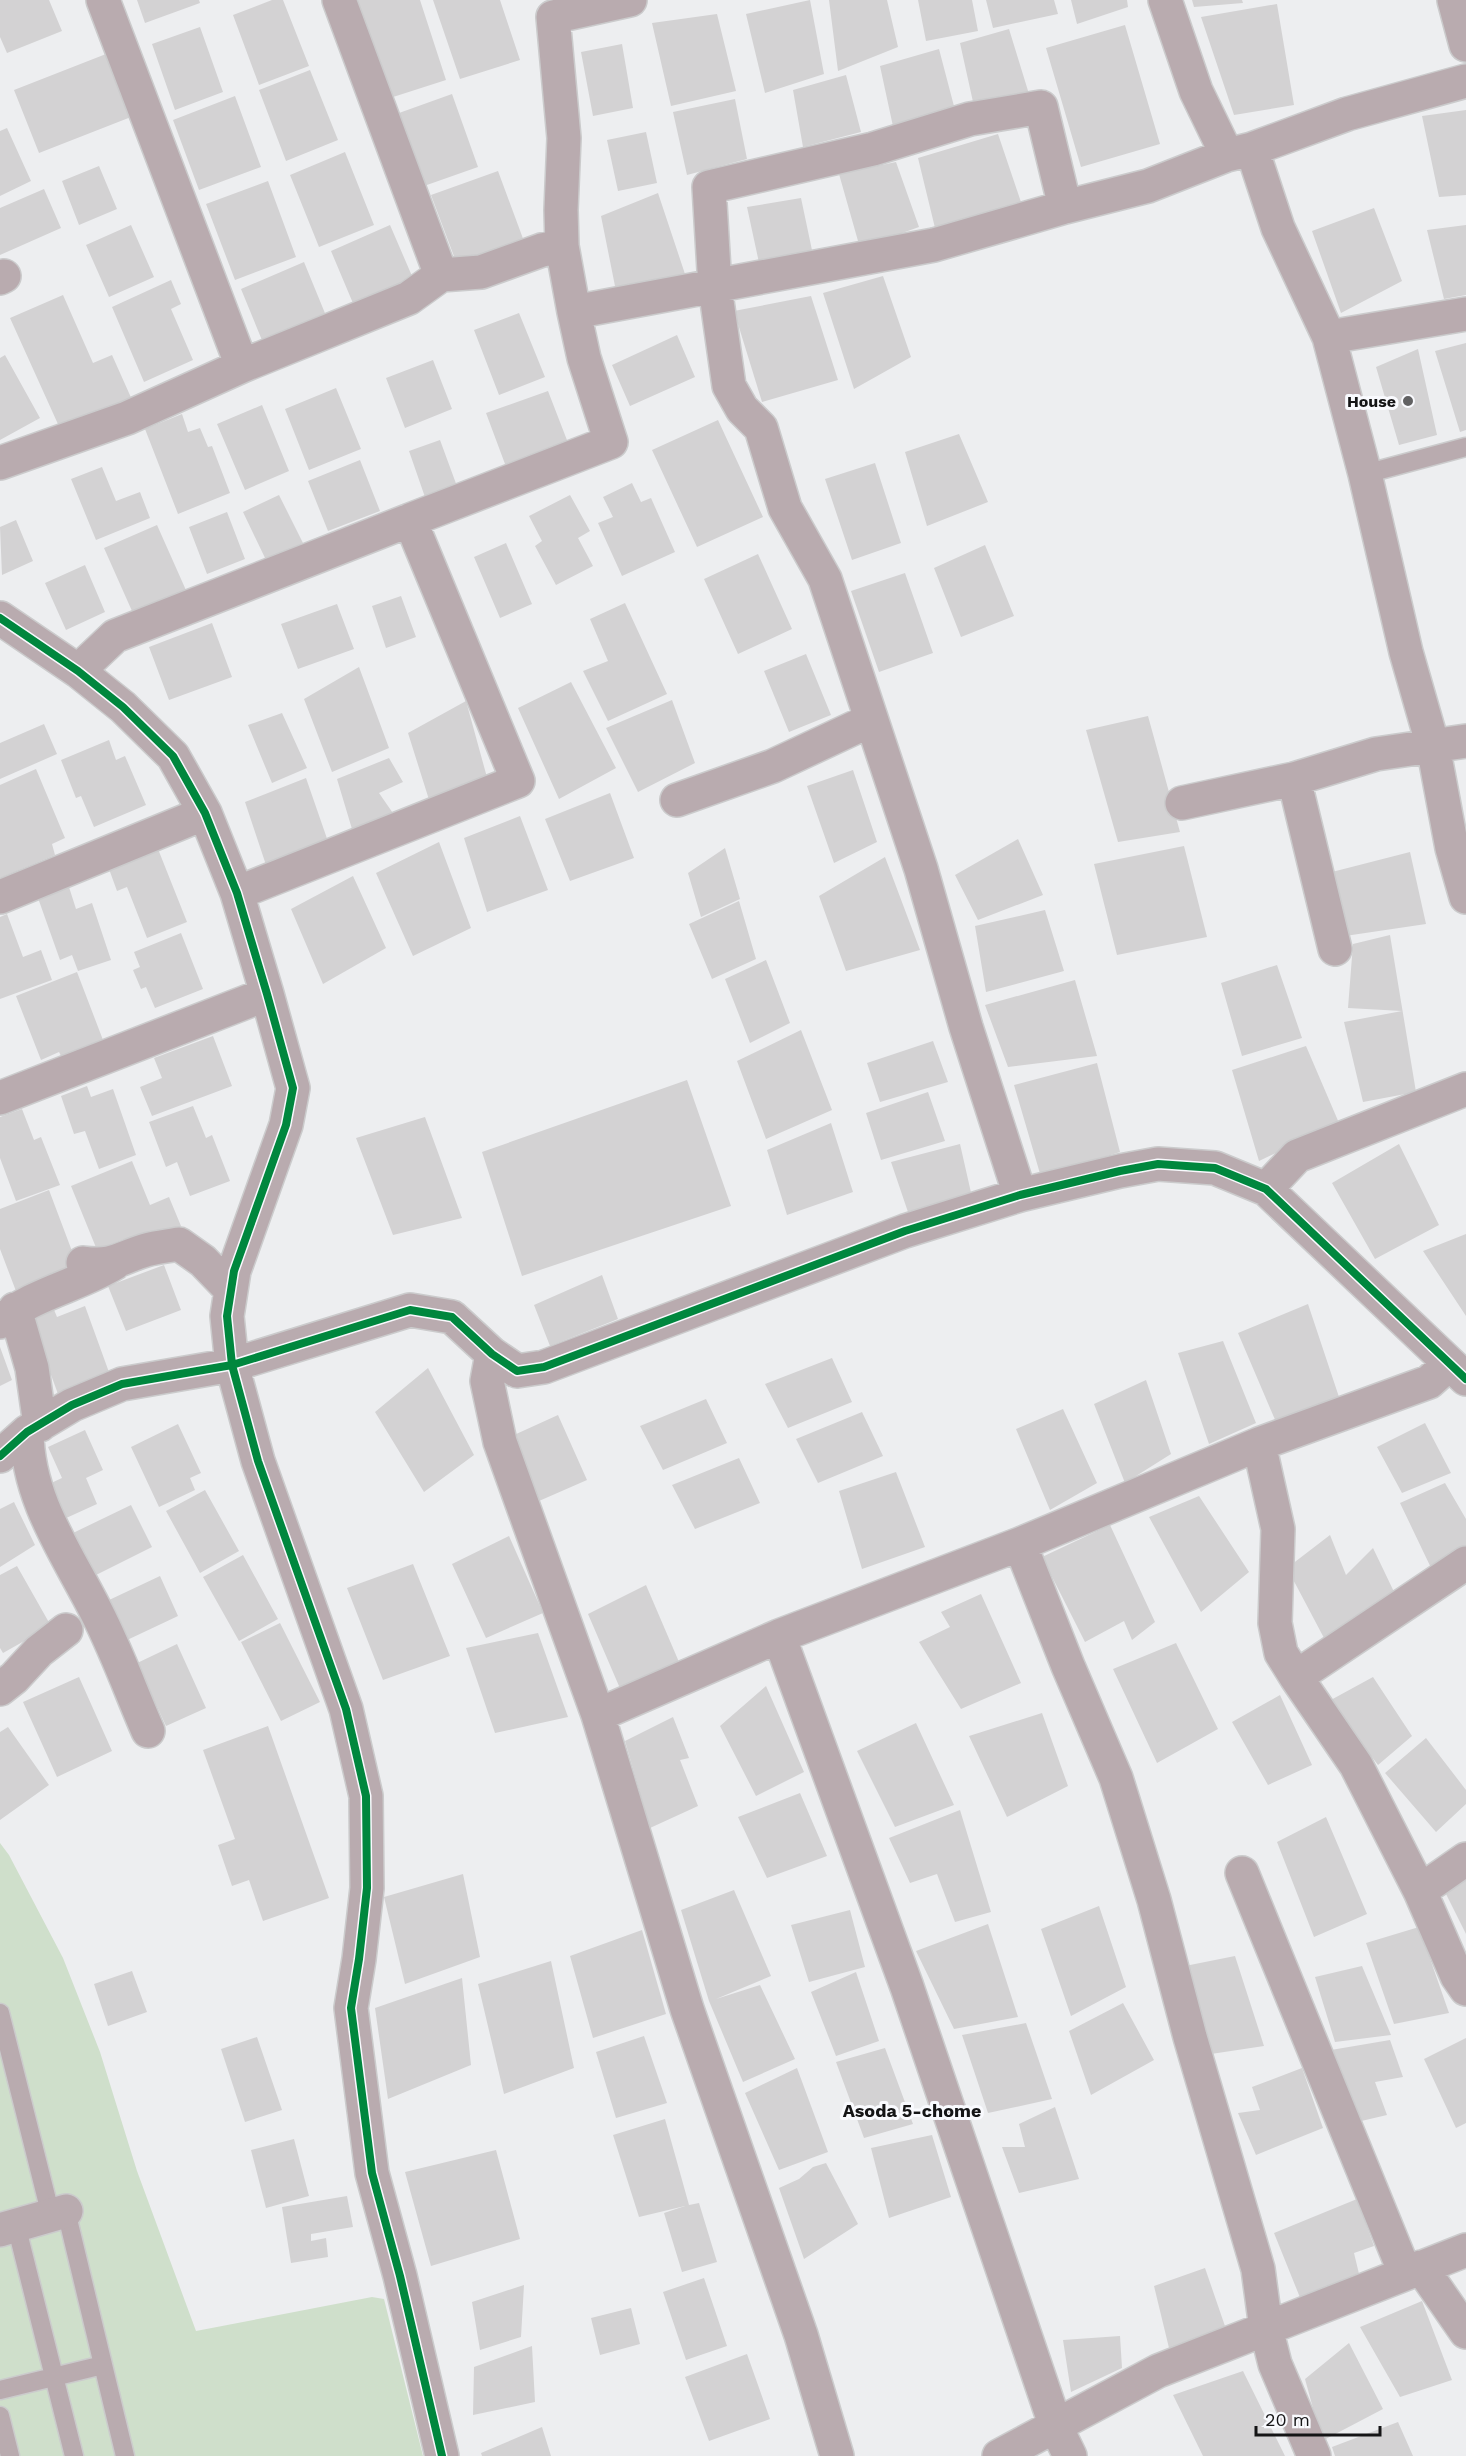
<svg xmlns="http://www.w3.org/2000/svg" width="1466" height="2456" viewBox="0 0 1466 2456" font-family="'Work Sans',sans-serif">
<rect width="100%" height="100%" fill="#edeef0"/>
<path fill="#cfdfcb" d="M 0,1843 L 9,1855 L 63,1958 L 100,2052 L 137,2171 L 196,2331 L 372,2297 L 384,2299 L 423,2456 L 0,2456 Z"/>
<path fill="#d3d2d3" d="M 0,0 L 49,0 L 62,31 L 7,53 L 0,37 Z
M 137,0 L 199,0 L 200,3 L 145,23 Z
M 272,0 L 283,0 L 309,66 L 259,85 L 233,15 Z
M 357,0 L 420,0 L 446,80 L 390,98 Z
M 433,0 L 500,0 L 520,60 L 460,79 Z
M 810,0 L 824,74 L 765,93 L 746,14 Z
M 829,0 L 887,0 L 898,47 L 838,71 Z
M 918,0 L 972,0 L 978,31 L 926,41 Z
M 986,0 L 1054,0 L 1058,14 L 993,28 Z
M 1071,0 L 1127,0 L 1128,7 L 1077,24 Z
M 1192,0 L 1242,0 L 1243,3 L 1194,7 Z
M 1277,4 L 1294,105 L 1234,115 L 1201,17 Z
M 717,14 L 736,91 L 671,106 L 652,23 Z
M 1125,25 L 1160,144 L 1081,167 L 1046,48 Z
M 200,27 L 223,92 L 175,110 L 152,44 Z
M 1009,29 L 1029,94 L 975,111 L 960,43 Z
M 622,44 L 633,108 L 593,116 L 581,52 Z
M 939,49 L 955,110 L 894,131 L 880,66 Z
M 106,54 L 131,117 L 39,153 L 14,90 Z
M 310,70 L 338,140 L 286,161 L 259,90 Z
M 846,75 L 861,132 L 803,147 L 793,90 Z
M 452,94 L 478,167 L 424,186 L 399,113 Z
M 235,96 L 261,167 L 199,190 L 173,120 Z
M 735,99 L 747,159 L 687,175 L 673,112 Z
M 1466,110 L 1466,195 L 1439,197 L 1422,116 Z
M 7,128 L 31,181 L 0,196 L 0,131 Z
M 646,132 L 657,183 L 618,191 L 607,140 Z
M 998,134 L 1022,205 L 936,232 L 918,158 Z
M 345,152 L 374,225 L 319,247 L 290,175 Z
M 896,162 L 919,227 L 860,248 L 839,174 Z
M 99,166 L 117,209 L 79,225 L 62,181 Z
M 498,171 L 525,244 L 458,267 L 431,195 Z
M 268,181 L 296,257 L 235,280 L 206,204 Z
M 44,189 L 61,228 L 0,255 L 0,208 Z
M 658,193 L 686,277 L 617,296 L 601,216 Z
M 801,198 L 813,255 L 761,272 L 747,207 Z
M 1374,208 L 1402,281 L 1341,313 L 1312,231 Z
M 131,225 L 154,277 L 109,297 L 86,245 Z
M 390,225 L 415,283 L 355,308 L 331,251 Z
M 1466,225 L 1466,295 L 1444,299 L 1427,230 Z
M 304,262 L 329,323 L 266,350 L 241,289 Z
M 883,276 L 911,357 L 854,389 L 823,293 Z
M 171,280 L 181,304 L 171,309 L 193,360 L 144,382 L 112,307 Z
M 63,295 L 93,363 L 112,355 L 133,402 L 62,433 L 10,318 Z
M 811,296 L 838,380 L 762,402 L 734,311 Z
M 519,313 L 545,377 L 499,395 L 474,330 Z
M 677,335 L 695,377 L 630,406 L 612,365 Z
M 1466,343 L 1466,430 L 1460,432 L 1435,351 Z
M 1418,349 L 1437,435 L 1399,445 L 1376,367 Z
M 5,355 L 40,418 L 0,440 L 0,358 Z
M 433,360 L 452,409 L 405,428 L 386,378 Z
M 336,388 L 361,449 L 309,470 L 285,409 Z
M 548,391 L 570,448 L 508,472 L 486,413 Z
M 262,405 L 289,471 L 245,490 L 217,424 Z
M 182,414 L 188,432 L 200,428 L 208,447 L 212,446 L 230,493 L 178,514 L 145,429 Z
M 718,420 L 763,517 L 697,547 L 652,450 Z
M 959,434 L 988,502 L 927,526 L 905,452 Z
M 440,440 L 458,489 L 426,500 L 409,451 Z
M 360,460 L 380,511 L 328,531 L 308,481 Z
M 875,463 L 901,543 L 852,560 L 825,479 Z
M 102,467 L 116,501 L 140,492 L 150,518 L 96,540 L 71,479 Z
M 632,483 L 641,502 L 651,498 L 675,552 L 622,576 L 598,523 L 613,517 L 603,497 Z
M 279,495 L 303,543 L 266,560 L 243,512 Z
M 570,495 L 590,531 L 578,538 L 593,566 L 556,585 L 535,546 L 542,541 L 529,516 Z
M 227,512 L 245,559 L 207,574 L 189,527 Z
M 16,520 L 33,561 L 2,575 L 0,527 Z
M 157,525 L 189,597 L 136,620 L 104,548 Z
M 506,543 L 532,604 L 500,618 L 474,557 Z
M 985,545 L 1014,616 L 961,637 L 934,568 Z
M 758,554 L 792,629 L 738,654 L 704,579 Z
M 85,565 L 105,612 L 66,630 L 45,583 Z
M 905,573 L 933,653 L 879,672 L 851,591 Z
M 401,596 L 416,637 L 386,648 L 372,606 Z
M 625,603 L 667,694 L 608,721 L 583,671 L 608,661 L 590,619 Z
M 337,604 L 354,649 L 298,669 L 281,624 Z
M 212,623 L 232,677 L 169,700 L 149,647 Z
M 806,654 L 831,715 L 789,732 L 764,671 Z
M 359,667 L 389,748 L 332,772 L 304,699 Z
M 571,682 L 616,768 L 559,799 L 518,708 Z
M 672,700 L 695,763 L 638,792 L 606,728 Z
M 466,701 L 488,781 L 431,806 L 408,733 Z
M 282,713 L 307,768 L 272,783 L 248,725 Z
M 1148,716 L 1180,832 L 1118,842 L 1086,730 Z
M 44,724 L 57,754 L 0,779 L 0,743 Z
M 109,740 L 116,760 L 125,756 L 146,805 L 94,827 L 81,796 L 76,798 L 61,760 Z
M 389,758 L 403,782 L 379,793 L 397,819 L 355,839 L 337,779 Z
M 36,769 L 65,838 L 52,844 L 55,855 L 0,878 L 0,785 Z
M 853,770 L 877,842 L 834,863 L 807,786 Z
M 306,778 L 332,853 L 268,871 L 245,802 Z
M 610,793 L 634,858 L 570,881 L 545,819 Z
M 520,816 L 548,890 L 487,912 L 464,838 Z
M 1018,839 L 1043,895 L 978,920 L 955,875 Z
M 439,842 L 471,928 L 413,956 L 376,873 Z
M 1184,846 L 1207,937 L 1117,955 L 1094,864 Z
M 725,848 L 740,899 L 701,917 L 688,873 Z
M 158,849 L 187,922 L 147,938 L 127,887 L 117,891 L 109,869 Z
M 1410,852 L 1426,924 L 1345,936 L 1332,872 Z
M 885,857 L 920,950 L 846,971 L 819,896 Z
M 353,876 L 386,948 L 323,984 L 291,909 Z
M 69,887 L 76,909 L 92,903 L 111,960 L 78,971 L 72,955 L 60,960 L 38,898 Z
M 739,901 L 756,959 L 712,979 L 689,924 Z
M 1045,910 L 1064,971 L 986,992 L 975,926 Z
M 7,914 L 23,957 L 41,950 L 52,980 L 0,999 L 0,917 Z
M 181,933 L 203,989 L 155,1008 L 146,987 L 141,989 L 133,970 L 140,967 L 134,952 Z
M 1390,935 L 1416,1092 L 1363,1102 L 1344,1022 L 1402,1011 L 1348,1008 L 1353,944 Z
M 766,960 L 790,1023 L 750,1043 L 725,979 Z
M 1277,965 L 1302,1038 L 1242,1056 L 1221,983 Z
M 77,972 L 103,1040 L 61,1056 L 59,1052 L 41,1060 L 16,996 Z
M 1075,980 L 1097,1056 L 1008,1067 L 985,1005 Z
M 801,1030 L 832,1110 L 766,1139 L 737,1061 Z
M 213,1036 L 232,1086 L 152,1116 L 140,1087 L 162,1078 L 154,1058 Z
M 933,1041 L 948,1082 L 880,1102 L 867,1063 Z
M 1306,1046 L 1339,1123 L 1259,1161 L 1232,1070 Z
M 1097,1063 L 1120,1152 L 1041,1177 L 1014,1085 Z
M 687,1080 L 731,1206 L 522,1276 L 482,1152 Z
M 87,1086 L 91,1097 L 113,1089 L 136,1155 L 99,1169 L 85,1131 L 74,1134 L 61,1096 Z
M 928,1092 L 945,1141 L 881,1160 L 866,1113 Z
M 193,1106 L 206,1138 L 212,1135 L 230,1181 L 190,1196 L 177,1162 L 166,1167 L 149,1122 Z
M 22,1109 L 34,1140 L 41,1137 L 60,1185 L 16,1201 L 0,1158 L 0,1117 Z
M 425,1117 L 462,1218 L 393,1235 L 356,1138 Z
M 831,1123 L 853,1192 L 787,1215 L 767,1150 Z
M 960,1144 L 972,1197 L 909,1215 L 891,1162 Z
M 1399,1144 L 1439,1225 L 1375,1259 L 1332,1183 Z
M 132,1161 L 150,1205 L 169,1197 L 181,1226 L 128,1248 L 124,1239 L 97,1250 L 71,1186 Z
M 49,1190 L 81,1275 L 19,1299 L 0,1249 L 0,1209 Z
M 1466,1234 L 1466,1316 L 1423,1251 Z
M 164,1265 L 181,1310 L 126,1331 L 108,1286 Z
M 602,1275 L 618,1319 L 550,1346 L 534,1305 Z
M 50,1300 L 57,1317 L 85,1306 L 110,1375 L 58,1394 L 27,1309 Z
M 1308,1304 L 1339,1397 L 1276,1422 L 1238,1333 Z
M 1223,1341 L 1256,1423 L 1209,1444 L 1178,1353 Z
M 0,1347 L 12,1380 L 0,1386 Z
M 832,1358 L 852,1402 L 788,1428 L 765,1384 Z
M 428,1368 L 474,1455 L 424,1492 L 375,1412 Z
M 1146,1380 L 1171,1454 L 1125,1483 L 1094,1404 Z
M 706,1399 L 727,1443 L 663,1470 L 640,1426 Z
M 1063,1409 L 1097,1483 L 1050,1510 L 1016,1429 Z
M 862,1412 L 883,1456 L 818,1483 L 796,1439 Z
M 558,1415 L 587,1480 L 539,1501 L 514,1435 Z
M 1425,1423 L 1451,1473 L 1402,1493 L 1377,1447 Z
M 178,1424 L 201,1473 L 190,1478 L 195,1490 L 159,1507 L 131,1447 Z
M 85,1430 L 103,1470 L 86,1478 L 97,1504 L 64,1519 L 49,1484 L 62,1478 L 48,1447 Z
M 739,1458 L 760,1503 L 695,1529 L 672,1485 Z
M 896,1472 L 925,1547 L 862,1569 L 839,1491 Z
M 1445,1483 L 1466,1519 L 1466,1550 L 1433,1572 L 1400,1503 Z
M 205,1490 L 239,1551 L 200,1573 L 166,1511 Z
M 1199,1496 L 1249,1572 L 1201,1612 L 1149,1517 Z
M 14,1502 L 35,1545 L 0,1567 L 0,1509 Z
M 131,1505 L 152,1547 L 94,1576 L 73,1533 Z
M 1110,1525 L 1155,1622 L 1132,1640 L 1124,1621 L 1085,1642 L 1042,1557 Z
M 1330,1535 L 1346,1575 L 1373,1548 L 1396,1596 L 1324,1638 L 1287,1568 Z
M 509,1536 L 543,1613 L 486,1638 L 452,1564 Z
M 243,1555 L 278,1619 L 239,1641 L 203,1577 Z
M 413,1564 L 450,1656 L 383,1680 L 347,1588 Z
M 17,1566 L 51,1626 L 3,1653 L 0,1648 L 0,1575 Z
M 160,1576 L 178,1616 L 125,1641 L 107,1601 Z
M 646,1585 L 679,1662 L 622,1693 L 588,1614 Z
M 981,1594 L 1021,1683 L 961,1709 L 919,1642 L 950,1627 L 941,1612 Z
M 280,1623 L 320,1702 L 281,1721 L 241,1642 Z
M 538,1633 L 568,1717 L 495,1733 L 466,1648 Z
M 1176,1643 L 1218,1729 L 1157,1763 L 1113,1669 Z
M 177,1644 L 206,1708 L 166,1726 L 154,1700 L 143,1706 L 133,1665 Z
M 79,1677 L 112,1751 L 57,1777 L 23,1702 Z
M 1373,1677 L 1412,1736 L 1378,1765 L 1329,1701 Z
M 766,1686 L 804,1772 L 756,1796 L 720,1726 Z
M 1280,1695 L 1312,1765 L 1268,1785 L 1232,1722 Z
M 1042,1713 L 1068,1786 L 1007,1817 L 969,1736 Z
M 673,1717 L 689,1758 L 680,1760 L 698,1806 L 650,1828 L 625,1741 Z
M 916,1723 L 954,1805 L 895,1827 L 857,1751 Z
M 268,1726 L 329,1898 L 263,1921 L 249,1880 L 232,1886 L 218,1845 L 235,1839 L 203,1750 Z
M 8,1727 L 49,1785 L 0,1820 L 0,1732 Z
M 1426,1738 L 1466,1790 L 1466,1804 L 1436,1832 L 1385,1773 Z
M 800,1793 L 827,1856 L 767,1878 L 738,1817 Z
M 960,1810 L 991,1912 L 955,1922 L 937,1874 L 910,1883 L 889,1838 Z
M 1326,1817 L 1367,1914 L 1314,1937 L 1277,1842 Z
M 463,1874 L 480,1957 L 405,1984 L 384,1897 Z
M 1466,1879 L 1466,1934 L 1446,1894 Z
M 734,1890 L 771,1976 L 716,1999 L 760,1985 L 795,2059 L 743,2082 L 709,2001 L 681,1910 Z
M 1099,1906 L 1126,1987 L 1071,2016 L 1041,1929 Z
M 850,1910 L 865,1967 L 809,1982 L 791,1925 Z
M 988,1924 L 1018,2017 L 954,2029 L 916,1951 Z
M 1419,1927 L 1449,2013 L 1394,2024 L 1366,1943 Z
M 642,1930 L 666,2014 L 593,2038 L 570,1956 Z
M 1235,1956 L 1264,2046 L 1211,2054 L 1185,1966 Z
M 551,1961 L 574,2068 L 504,2094 L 478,1984 Z
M 1362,1966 L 1391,2035 L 1335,2042 L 1315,1977 Z
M 132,1971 L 147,2012 L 108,2026 L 94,1984 Z
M 856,1972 L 879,2041 L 836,2056 L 811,1992 Z
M 462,1978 L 471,2065 L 388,2099 L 375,2008 Z
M 1123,2003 L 1154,2060 L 1091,2095 L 1069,2031 Z
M 1026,2023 L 1052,2099 L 988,2113 L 962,2035 Z
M 644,2036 L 667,2103 L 616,2118 L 596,2052 Z
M 257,2037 L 282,2110 L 245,2122 L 221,2049 Z
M 1466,2038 L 1466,2123 L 1456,2128 L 1424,2059 Z
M 1390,2040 L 1403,2077 L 1375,2082 L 1387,2115 L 1357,2122 L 1331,2050 Z
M 885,2048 L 913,2124 L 864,2138 L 836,2062 Z
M 797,2068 L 828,2152 L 779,2170 L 745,2093 Z
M 1302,2068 L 1323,2128 L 1256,2155 L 1238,2113 L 1260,2110 L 1252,2087 Z
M 1055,2107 L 1079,2179 L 1019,2193 L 1002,2147 L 1025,2147 L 1019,2124 Z
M 665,2119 L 689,2205 L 699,2203 L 717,2262 L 682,2272 L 664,2213 L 685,2206 L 639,2217 L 613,2135 Z
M 932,2135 L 951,2197 L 889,2218 L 871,2148 Z
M 294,2139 L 309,2196 L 266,2208 L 251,2150 Z
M 496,2150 L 520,2239 L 431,2266 L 405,2172 Z
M 826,2163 L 858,2224 L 804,2259 L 779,2188 L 799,2179 L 813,2167 Z
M 347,2196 L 353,2227 L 311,2234 L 311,2241 L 326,2238 L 328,2257 L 291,2263 L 282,2207 Z
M 1357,2199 L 1374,2246 L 1354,2253 L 1360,2278 L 1301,2300 L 1274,2233 Z
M 1205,2268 L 1226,2329 L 1169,2348 L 1154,2286 Z
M 704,2278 L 727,2346 L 686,2360 L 663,2292 Z
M 524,2285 L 521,2337 L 480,2350 L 472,2302 Z
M 1422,2301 L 1452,2380 L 1400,2397 L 1360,2327 Z
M 631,2308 L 640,2344 L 600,2355 L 591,2318 Z
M 1120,2336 L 1122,2368 L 1071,2392 L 1063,2340 Z
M 1349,2343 L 1383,2409 L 1322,2441 L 1305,2379 Z
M 532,2346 L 535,2402 L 473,2415 L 474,2367 Z
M 747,2354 L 770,2419 L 709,2441 L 685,2377 Z
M 1243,2371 L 1285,2456 L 1203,2456 L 1173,2395 Z
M 1398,2422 L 1413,2456 L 1335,2456 L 1332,2447 Z
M 542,2427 L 551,2456 L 482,2456 L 481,2453 Z"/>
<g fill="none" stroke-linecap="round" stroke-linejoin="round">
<defs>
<path id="lane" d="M 1365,474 L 1466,447
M 0,2013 L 51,2216
M 66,2211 L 125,2456
M 16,2225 L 74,2456
M 0,2390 L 103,2365
M 0,2416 L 10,2456"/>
<path id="street" d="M 103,0 L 242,366
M 339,0 L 441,275
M 1165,0 L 1196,91 L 1227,155
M 1454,0 L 1466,45
M 1252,149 L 1278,228 L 1329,337 L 1365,474 L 1406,652 L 1433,746 L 1452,848 L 1466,897
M 562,246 L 561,210 L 564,138 L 553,17 L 630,0
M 0,278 L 4,276
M 1329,337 L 1466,314
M 0,463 L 127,418 L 242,366 L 409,298 L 441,275 L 481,272 L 542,250 L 562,246 L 574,312 L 934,245 L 1065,207 L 1148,186 L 1227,155 L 1252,149 L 1347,114 L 1466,81
M 0,618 L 78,671 L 123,707 L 173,756 L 205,813 L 237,893 L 267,994 L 293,1088 L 286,1125 L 234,1271 L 227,1316 L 232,1365 L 258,1461 L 346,1709 L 366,1796 L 367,1888 L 359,1959 L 351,2008 L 372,2173 L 400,2276 L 442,2456
M 78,671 L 115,636 L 410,520
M 1294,779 L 1335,949
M 677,800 L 773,766 L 871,720
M 1182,803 L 1294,779 L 1376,754 L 1466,741
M 237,893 L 518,781 L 410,520 L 611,442 L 584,358 L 574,312
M 0,897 L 205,813
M 0,1098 L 267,994
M 1266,1189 L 1297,1156 L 1466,1089
M 1020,1195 L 966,1027 L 921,869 L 825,579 L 785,508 L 761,428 L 742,409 L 729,386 L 715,287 L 709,187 L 873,149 L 970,119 L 1041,107 L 1065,207
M 83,1263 C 115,1267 119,1258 146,1250 C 157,1247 168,1246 179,1244 L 203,1261 L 231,1290
M 15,1309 L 32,1368 L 40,1425
M 0,1322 C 33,1293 78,1286 115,1263
M 492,1354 L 487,1381 L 500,1442 L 598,1715 L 687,2009 L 801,2335 L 837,2456
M 27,1432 C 27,1499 68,1555 97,1613 C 117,1652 131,1692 148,1731
M 1259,1444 L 1278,1529 L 1275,1623 L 1281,1653 L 1296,1677
M 0,1456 L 27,1432 L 72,1405 L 122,1384 L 232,1365 L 410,1310 L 452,1317 L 492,1354 L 517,1371 L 544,1367 L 905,1231 L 1020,1195 L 1120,1171 L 1158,1164 L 1215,1168 L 1266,1189 L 1466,1379
M 1020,1544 L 1068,1666 L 1116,1778 L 1154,1900 L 1190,2037 L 1258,2269 L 1266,2328 L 1275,2364 L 1314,2456
M 0,1689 L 14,1678 L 39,1651 L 66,1630
M 598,1715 L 779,1636
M 1466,1859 L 1420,1891 L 1457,1976 L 1466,1989
M 1242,1873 L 1405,2273
M 1420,1891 L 1356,1765 L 1296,1677 L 1466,1563
M 0,2230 L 66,2211
M 1421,2267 L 1466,2332
M 999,2456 L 1158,2371 L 1466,2250
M 1070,2456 L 1056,2427 L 907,1987 L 779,1636 L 1020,1544 L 1259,1444 L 1429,1382 L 1449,1364"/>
</defs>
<use href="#lane" stroke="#cbcbcc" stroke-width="21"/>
<use href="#street" stroke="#cbcbcc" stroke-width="36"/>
<use href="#lane" stroke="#b9abaf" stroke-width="18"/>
<use href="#street" stroke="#b9abaf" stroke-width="33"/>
<defs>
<path id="cycleway" d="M 0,618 L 78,671 L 123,707 L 173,756 L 205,813 L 237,893 L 267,994 L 293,1088 L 286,1125 L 234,1271 L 227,1316 L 232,1365 L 258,1461 L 346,1709 L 366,1796 L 367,1888 L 359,1959 L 351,2008 L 372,2173 L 400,2276 L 442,2456
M 0,1456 L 27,1432 L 72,1405 L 122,1384 L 232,1365 L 410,1310 L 452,1317 L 492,1354 L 517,1371 L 544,1367 L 905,1231 L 1020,1195 L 1120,1171 L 1158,1164 L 1215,1168 L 1266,1189 L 1466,1379"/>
</defs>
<use href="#cycleway" stroke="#f9fafe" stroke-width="11"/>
<use href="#cycleway" stroke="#00873e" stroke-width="8"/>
</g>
<circle fill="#616162" stroke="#f9fafe" stroke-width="2" cx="1408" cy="401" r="6"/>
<g text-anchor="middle" stroke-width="6" stroke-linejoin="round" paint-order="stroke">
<g font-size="16" font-weight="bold" fill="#151516" stroke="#f9fafe" text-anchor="end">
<text x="1396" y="407">House</text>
</g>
<g font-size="18" font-weight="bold" fill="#151516" stroke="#f9fafe">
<text x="912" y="2117">Asoda 5-chome</text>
</g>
</g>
<path d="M1256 2426v9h124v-9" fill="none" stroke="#151516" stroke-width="3"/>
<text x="1265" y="2426" font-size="18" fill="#151516" stroke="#f9fafe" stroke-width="4.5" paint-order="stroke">20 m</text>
</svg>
